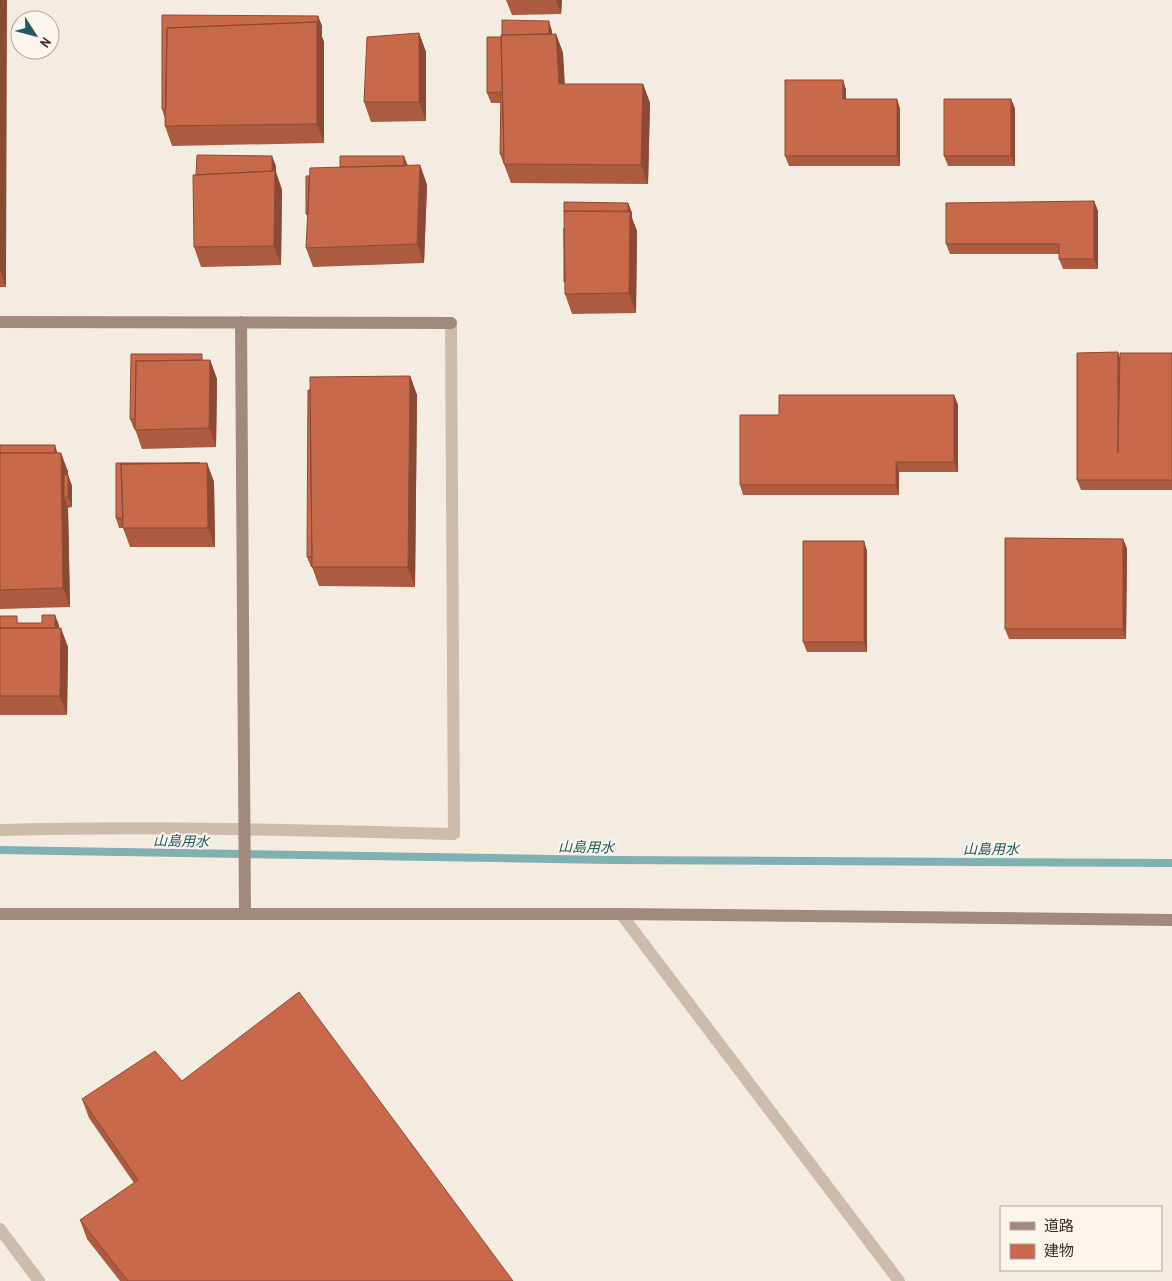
<svg xmlns="http://www.w3.org/2000/svg" width="1172" height="1281" viewBox="0 0 1172 1281" font-family="'Archivo Narrow','Noto Sans JP',sans-serif">
<rect width="100%" height="100%" fill="#f4ebe1"/>
<g fill="none" stroke-linecap="round" stroke-linejoin="round">
<path stroke="#7fb0b2" stroke-width="8" d="M 0,850 L 610,860 L 1172,863"/>
<path stroke="#cdbbac" stroke-width="12" d="M 0,830 C 151,826 302,830 454,834 L 451,323
M 621,914 L 899,1281
M 0,1229 L 39,1281"/>
<path stroke="#a18a7d" stroke-width="12" d="M 0,322 L 451,323
M 241,322 L 245,914
M 0,914 L 621,914 L 1172,920"/>
</g>
<path fill="#ac5a40" d="M 0,0 L 6,287 L 0,287 Z
M 506,0 L 562,0 L 561,14 L 512,15 Z
M 318,16 L 322,26 L 322,37 L 324,42 L 324,143 L 172,146 L 165,126 L 165,119 L 162,109 Z
M 552,31 L 552,34 L 556,34 L 563,53 L 564,84 L 643,84 L 650,103 L 648,184 L 511,183 L 500,154 L 501,103 L 491,103 L 487,93 L 501,37 Z
M 419,33 L 426,52 L 426,121 L 371,122 L 364,102 Z
M 843,80 L 846,90 L 846,99 L 897,99 L 900,109 L 900,166 L 789,166 L 785,156 Z
M 1011,99 L 1015,109 L 1015,166 L 948,166 L 944,156 Z
M 420,165 L 427,185 L 424,263 L 313,267 L 306,248 L 308,217 L 306,214 L 309,176 L 408,166 Z
M 276,166 L 276,172 L 282,190 L 281,265 L 201,267 L 194,247 Z
M 1094,201 L 1098,211 L 1098,269 L 1063,269 L 1059,259 L 1059,254 L 950,254 L 946,244 Z
M 628,203 L 632,213 L 632,218 L 637,231 L 636,313 L 572,314 L 565,294 Z
M 1118,352 L 1119,357 L 1172,353 L 1172,490 L 1081,490 L 1077,480 Z
M 205,360 L 210,360 L 217,379 L 216,447 L 142,449 L 135,429 L 134,429 L 130,419 Z
M 410,376 L 417,395 L 415,587 L 319,586 L 312,567 L 311,567 L 307,557 Z
M 954,395 L 958,405 L 958,472 L 899,472 L 899,495 L 743,495 L 740,485 L 779,415 Z
M 0,445 L 61,453 L 68,472 L 68,475 L 72,486 L 72,507 L 68,508 L 70,607 L 0,609 Z
M 207,463 L 214,482 L 215,547 L 130,547 L 123,528 L 119,528 L 116,518 Z
M 1123,539 L 1127,549 L 1126,639 L 1009,639 L 1005,629 Z
M 864,541 L 867,551 L 867,652 L 807,652 L 803,642 Z
M 0,616 L 19,623 L 59,625 L 59,628 L 68,647 L 67,715 L 0,715 Z
M 182,1081 L 513,1281 L 120,1281 L 87,1239 L 80,1220 L 134,1183 L 89,1118 L 82,1099 Z"/>
<path fill="#8c4a34" d="M 0,0 L 7,0 L 6,287 L 0,270 Z
M 556,0 L 562,0 L 561,14 Z
M 318,16 L 322,26 L 322,37 L 324,42 L 324,143 L 317,124 L 317,22 Z
M 549,21 L 552,31 L 552,53 L 549,43 Z
M 419,33 L 426,52 L 426,121 L 419,102 Z
M 556,34 L 563,53 L 566,103 L 559,84 Z
M 843,80 L 846,90 L 846,109 L 843,99 Z
M 643,84 L 650,103 L 648,184 L 641,165 Z
M 897,99 L 900,109 L 900,166 L 897,156 Z
M 1011,99 L 1015,109 L 1015,166 L 1011,156 Z
M 272,156 L 276,166 L 276,172 L 282,190 L 281,265 L 274,246 L 272,180 Z
M 404,156 L 408,166 L 404,175 Z
M 420,165 L 427,185 L 424,263 L 417,244 Z
M 1094,201 L 1098,211 L 1098,269 L 1094,259 Z
M 628,203 L 632,213 L 632,218 L 637,231 L 636,313 L 629,293 Z
M 1118,352 L 1121,362 L 1118,453 Z
M 210,360 L 217,379 L 216,447 L 209,428 Z
M 410,376 L 417,395 L 415,587 L 408,567 Z
M 954,395 L 958,405 L 958,472 L 954,462 Z
M 55,445 L 58,455 L 55,462 Z
M 61,453 L 68,472 L 68,497 L 64,497 L 68,508 L 70,607 L 63,588 Z
M 896,462 L 899,472 L 899,495 L 896,485 Z
M 207,463 L 214,482 L 215,547 L 208,528 Z
M 68,475 L 72,486 L 72,507 L 68,497 Z
M 1123,539 L 1127,549 L 1126,639 L 1123,629 Z
M 864,541 L 867,551 L 867,652 L 864,642 Z
M 55,615 L 59,625 L 59,647 L 55,637 Z
M 61,628 L 68,647 L 67,715 L 60,696 Z"/>
<path fill="#c8694b" stroke="#8c4a34" d="M 162,15 L 318,16 L 318,27 L 317,22 L 167,28 L 166,109 L 162,109 Z
M 502,20 L 549,21 L 549,34 L 502,35 Z
M 317,22 L 317,124 L 165,126 L 167,28 Z
M 419,33 L 419,102 L 364,102 L 367,37 Z
M 556,34 L 559,84 L 643,84 L 641,165 L 504,164 L 501,35 Z
M 487,37 L 501,37 L 504,154 L 500,154 L 501,92 L 487,93 Z
M 785,80 L 843,80 L 843,99 L 897,99 L 897,156 L 785,156 Z
M 944,99 L 1011,99 L 1011,156 L 944,156 Z
M 197,155 L 272,156 L 272,171 L 196,175 Z
M 340,156 L 404,156 L 404,166 L 340,167 Z
M 420,165 L 417,244 L 306,248 L 310,168 Z
M 275,171 L 274,246 L 194,247 L 193,175 Z
M 306,176 L 309,176 L 308,214 L 306,214 Z
M 1094,201 L 1094,259 L 1059,259 L 1059,244 L 946,244 L 946,203 Z
M 564,202 L 628,203 L 628,211 L 564,211 Z
M 564,211 L 630,212 L 629,293 L 565,294 Z
M 564,228 L 565,282 L 564,282 Z
M 1118,352 L 1118,453 L 1120,353 L 1172,353 L 1172,480 L 1077,480 L 1077,353 Z
M 131,354 L 202,354 L 202,360 L 136,361 L 135,419 L 130,419 Z
M 210,360 L 209,428 L 135,430 L 136,361 Z
M 410,376 L 408,567 L 312,567 L 310,377 Z
M 308,390 L 310,390 L 312,557 L 307,557 Z
M 779,395 L 954,395 L 954,462 L 896,462 L 896,485 L 740,485 L 740,415 L 779,415 Z
M 0,445 L 55,445 L 55,453 L 0,453 Z
M 0,453 L 61,453 L 63,588 L 0,590 Z
M 116,463 L 200,463 L 121,464 L 123,518 L 116,518 Z
M 207,463 L 208,528 L 123,528 L 121,464 Z
M 64,475 L 68,475 L 68,497 L 64,497 Z
M 1005,538 L 1123,539 L 1123,629 L 1005,629 Z
M 803,541 L 864,541 L 864,642 L 803,642 Z
M 42,615 L 55,615 L 55,628 L 0,628 L 0,616 L 17,616 L 17,623 L 42,623 Z
M 0,628 L 61,628 L 60,696 L 0,696 Z
M 299,992 L 513,1281 L 128,1281 L 80,1220 L 138,1180 L 82,1099 L 155,1051 L 182,1081 Z"/>
<g text-anchor="middle" stroke-width="4" stroke-linejoin="round" paint-order="stroke">
<g font-size="14" font-style="italic" fill="#1f5a5e" stroke="#fbf5ee">
<text transform="translate(181 841) rotate(1)" y="5">山島用水</text>
<text transform="translate(586 847) rotate(1)" y="5">山島用水</text>
<text x="991" y="854">山島用水</text>
</g>
</g>
<rect x="1000" y="1206" width="162" height="65" fill="#fbf5ee" stroke="#aea6a0"/>
<rect x="1010" y="1222" width="25" height="8" fill="#a18a7d" stroke="#aea6a0"/>
<text x="1044" y="1231" font-size="15" fill="#3b302b">道路</text>
<rect x="1010" y="1244" width="25" height="15" fill="#c8694b" stroke="#aea6a0"/>
<text x="1044" y="1256" font-size="15" fill="#3b302b">建物</text>
<g transform="translate(35 35) rotate(126)"><circle r="24" fill="#fbf5ee" stroke="#aea6a0"/>
<path d="M0-4L9 19L0 12L-9 19Z" fill="#1f5a5e"/>
<text y="-8" font-size="14" font-weight="bold" text-anchor="middle" fill="#3b302b">N</text>
</g>
</svg>
